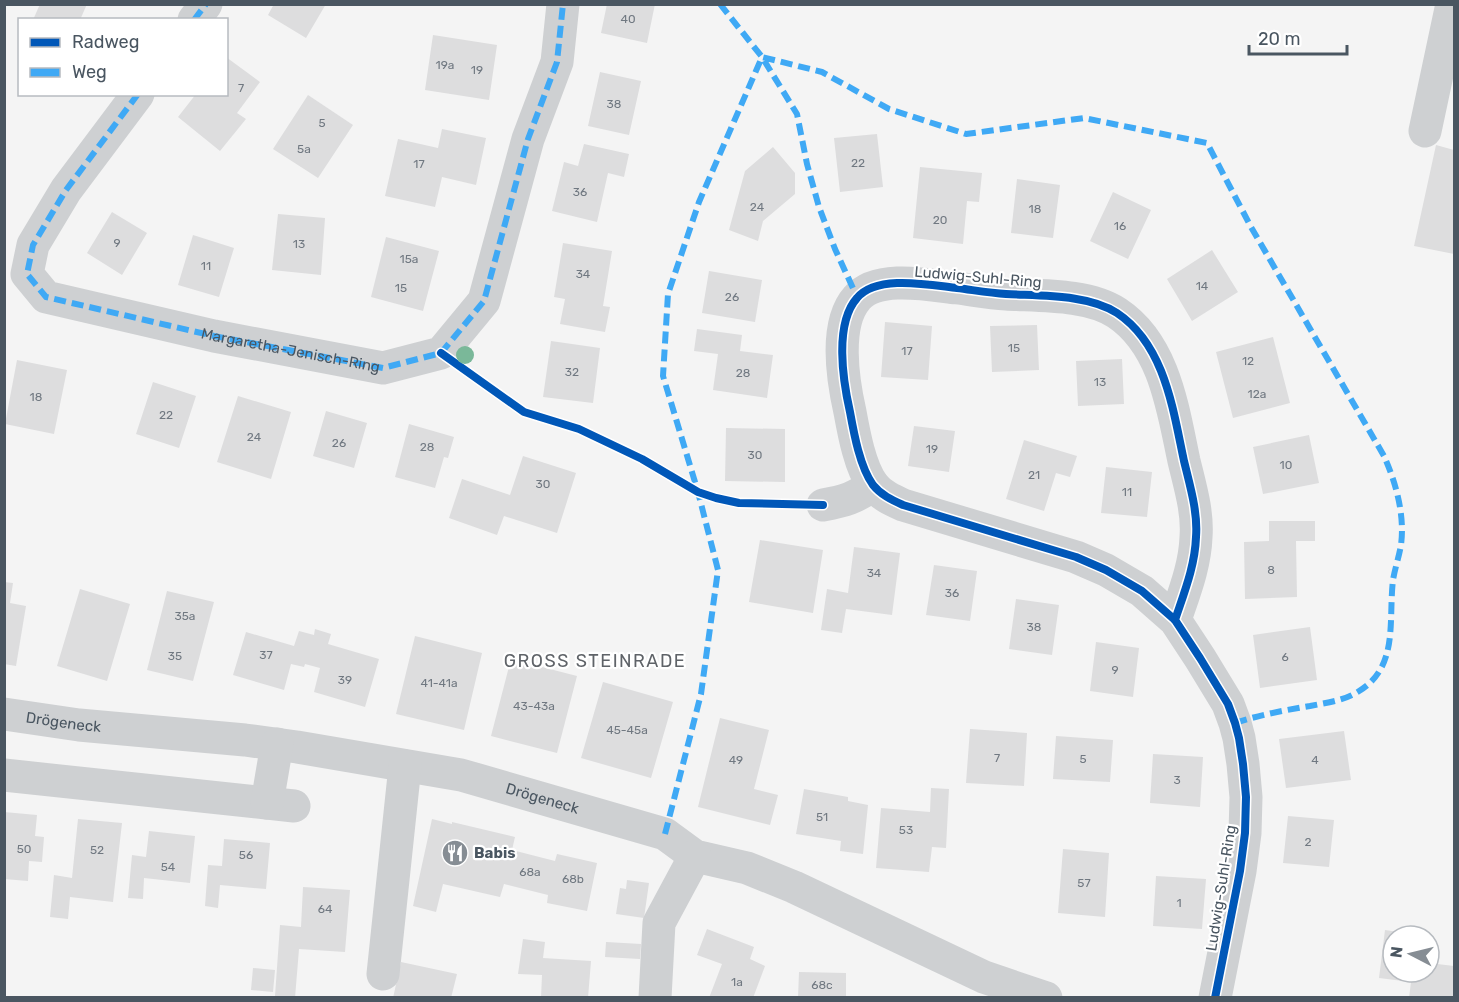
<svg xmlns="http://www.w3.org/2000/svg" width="1459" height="1002" viewBox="0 0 1459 1002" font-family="Rubik,sans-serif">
<rect width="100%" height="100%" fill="#f4f4f4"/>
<path fill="#ddddde" d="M 40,4 L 87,4 L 80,20 L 33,20 Z
M 274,4 L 326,4 L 306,38 L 268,15 Z
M 607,4 L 655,4 L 647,43 L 601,33 Z
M 433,35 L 497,45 L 489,100 L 425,90 Z
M 226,57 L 260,82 L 237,113 L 246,119 L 220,151 L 178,117 L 196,94 L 226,94 Z
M 600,72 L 641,81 L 629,135 L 588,126 Z
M 308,95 L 353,125 L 318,178 L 273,149 Z
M 442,129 L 486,138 L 476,185 L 442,177 L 435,207 L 385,196 L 398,139 L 438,148 Z
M 877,134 L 883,187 L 840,192 L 834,138 Z
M 584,144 L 629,154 L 624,177 L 608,173 L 597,222 L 552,211 L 564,162 L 578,166 Z
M 1436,145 L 1454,150 L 1454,254 L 1414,246 Z
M 773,147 L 795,173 L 795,194 L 763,221 L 758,241 L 729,230 L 745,171 Z
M 920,167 L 982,173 L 979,202 L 967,201 L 963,244 L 913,238 Z
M 1017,179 L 1060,185 L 1053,238 L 1011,233 Z
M 1113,192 L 1151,210 L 1128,259 L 1090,241 Z
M 112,212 L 147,233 L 122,275 L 87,253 Z
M 278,214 L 325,218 L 321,275 L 272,270 Z
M 193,235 L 234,248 L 219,297 L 178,285 Z
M 386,237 L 439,251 L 423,311 L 371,297 Z
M 563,243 L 612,251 L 603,306 L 610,307 L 605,332 L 560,324 L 565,299 L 554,297 Z
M 1212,250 L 1238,292 L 1192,321 L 1167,279 Z
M 709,271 L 762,280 L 755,322 L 702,313 Z
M 885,322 L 932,326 L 928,380 L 881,377 Z
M 1037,325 L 1039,370 L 992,372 L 990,326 Z
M 697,329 L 742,335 L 740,351 L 773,355 L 767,398 L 713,390 L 718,354 L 694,351 Z
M 1273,337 L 1290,403 L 1233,418 L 1216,352 Z
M 551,341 L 600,348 L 593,403 L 543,397 Z
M 1122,359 L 1124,404 L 1078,406 L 1076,361 Z
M 17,360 L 67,370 L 54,434 L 5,424 Z
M 153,382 L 196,396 L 179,448 L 136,434 Z
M 238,396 L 291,412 L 271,479 L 217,462 Z
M 326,411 L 367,423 L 354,468 L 313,456 Z
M 409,424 L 454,437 L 448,458 L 444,457 L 435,488 L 395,477 Z
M 914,426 L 955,431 L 949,472 L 908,466 Z
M 726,428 L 785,429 L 785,482 L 725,481 Z
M 1309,435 L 1319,483 L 1263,494 L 1253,447 Z
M 1024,440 L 1077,456 L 1070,477 L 1056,473 L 1044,511 L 1006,499 Z
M 523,456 L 576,473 L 557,533 L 504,516 L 497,535 L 449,518 L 462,479 L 510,495 Z
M 1106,467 L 1152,472 L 1147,517 L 1101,513 Z
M 1269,521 L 1315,521 L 1315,541 L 1296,541 L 1297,597 L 1245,599 L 1244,542 L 1269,541 Z
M 760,540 L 823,550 L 813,613 L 749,602 Z
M 854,547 L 900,553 L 892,615 L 846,609 L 842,633 L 821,630 L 827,589 L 848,593 Z
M 934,565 L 977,571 L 970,621 L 926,615 Z
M 4,582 L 13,583 L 10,603 L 26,606 L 16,666 L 4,664 Z
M 80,589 L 130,604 L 107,681 L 57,666 Z
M 167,591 L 214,602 L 193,681 L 147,670 Z
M 1016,599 L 1059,605 L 1052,655 L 1009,649 Z
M 1310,627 L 1317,680 L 1260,688 L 1253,635 Z
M 315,629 L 331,634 L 328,644 L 379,659 L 365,707 L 314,692 L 320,668 L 305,664 L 304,667 L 291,664 L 284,690 L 233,675 L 246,632 L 294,646 L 299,631 L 314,635 Z
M 415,636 L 482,653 L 464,730 L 396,714 Z
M 1096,642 L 1139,648 L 1133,697 L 1090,691 Z
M 511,659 L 577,676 L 557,753 L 491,736 Z
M 603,682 L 673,702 L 651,778 L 581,758 Z
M 720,718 L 769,730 L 754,789 L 778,795 L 770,825 L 698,807 Z
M 970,729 L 1027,733 L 1024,786 L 966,783 Z
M 1344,731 L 1351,780 L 1286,788 L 1279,739 Z
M 1056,736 L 1113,740 L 1110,782 L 1053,779 Z
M 1153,754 L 1203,757 L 1200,807 L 1150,803 Z
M 931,788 L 949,789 L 946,848 L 932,847 L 929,872 L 876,868 L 881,808 L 930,812 Z
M 804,789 L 848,797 L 848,801 L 868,805 L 863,854 L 840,851 L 841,841 L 796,834 Z
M 4,812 L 37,815 L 35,836 L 44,837 L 42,862 L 29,861 L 28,881 L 4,879 Z
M 1288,816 L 1334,820 L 1329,867 L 1283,863 Z
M 78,819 L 122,823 L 113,902 L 70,897 L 68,919 L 50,917 L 54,875 L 72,878 Z
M 432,819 L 452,824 L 452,822 L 515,837 L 512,850 L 555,861 L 557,854 L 597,863 L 587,911 L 547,903 L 548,895 L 504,884 L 500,897 L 443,884 L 436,912 L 413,906 Z
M 149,831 L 195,836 L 190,883 L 144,878 L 143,899 L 128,898 L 132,855 L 146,857 Z
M 224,839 L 270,843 L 266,889 L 220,885 L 218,908 L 205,906 L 208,865 L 222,866 Z
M 1063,849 L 1109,853 L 1105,917 L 1058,913 Z
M 1156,876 L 1206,879 L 1202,929 L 1153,926 Z
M 627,880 L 649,883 L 644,918 L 616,914 L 620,888 L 626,889 Z
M 303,887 L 350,890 L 345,952 L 299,949 L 295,998 L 275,996 L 280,925 L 301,927 Z
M 707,929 L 754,947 L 750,959 L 765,966 L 753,998 L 709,998 L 722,964 L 697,955 Z
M 1385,930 L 1418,935 L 1418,936 L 1393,936 L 1393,972 L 1429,972 L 1429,963 L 1454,966 L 1454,998 L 1409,998 L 1411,982 L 1379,978 Z
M 523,939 L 545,942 L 543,958 L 591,961 L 588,998 L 541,998 L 542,975 L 518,974 Z
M 606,942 L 641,944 L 640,959 L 605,957 Z
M 401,962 L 457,974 L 451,998 L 393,998 Z
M 253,968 L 275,970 L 273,992 L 251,990 Z
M 799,972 L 846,973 L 846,998 L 798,998 Z"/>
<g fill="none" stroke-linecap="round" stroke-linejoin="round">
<path stroke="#bcc7c4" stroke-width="4" stroke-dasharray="4.5 3" stroke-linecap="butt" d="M 466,371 L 524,412 L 579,429 L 642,459 L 698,492 L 716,498 L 739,503 L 792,505"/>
<g stroke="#ced0d2" stroke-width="33">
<path d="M 194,20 L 206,4"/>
<path id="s1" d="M 138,94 L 66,190 L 33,245 L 27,274 L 46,297 L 214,336 L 383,368 L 441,353 L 484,301 L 528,139 L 557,62 L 563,4"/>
<path d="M 1425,131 L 1452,4"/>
<path d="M 823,505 C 845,501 855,498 873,485"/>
<path d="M 1175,620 C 1184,593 1195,566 1196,537 C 1198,512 1190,486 1184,461 C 1173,410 1165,345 1117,313 C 1088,294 1040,296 1006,294 C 990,293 973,290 957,288 C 930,285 877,274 857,298 C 834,324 843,381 850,412 C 854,434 860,467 873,485 C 881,495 892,500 903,505 L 1076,557 L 1106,570 L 1142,591 L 1175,620 L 1200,658 L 1228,704 L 1235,723 L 1239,738 L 1243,764 L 1246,797 L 1245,833 L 1240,871 L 1215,998"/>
<path id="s2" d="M 4,714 L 79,725 L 245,740 L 297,747 L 461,775 L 665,834 L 695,856 L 747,868 L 794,887 L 984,977 L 1046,998"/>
<path d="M 4,775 L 294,806"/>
<path d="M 267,803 L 277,744"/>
<path d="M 383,974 L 405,766"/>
<path d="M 655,998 L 659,923 L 695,856"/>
</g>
<path stroke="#3fa9f5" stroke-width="6" stroke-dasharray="12 6" stroke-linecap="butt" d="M 720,4 L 762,57 L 797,114 L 807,164 L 819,207 L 835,249 L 857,297
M 194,20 L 206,4
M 138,94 L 66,190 L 33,245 L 27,274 L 46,297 L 214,336 L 383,368 L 441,353 L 484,301 L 528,139 L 557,62 L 563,4
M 665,834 L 701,694 L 718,570 L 698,492 L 663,376 L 668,294 L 699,202 L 762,57 L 822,72 L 889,109 L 966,134 L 1084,118 L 1207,143 L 1251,227 L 1384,456 C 1396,483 1405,515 1401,545 C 1399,557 1395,568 1393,580 C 1388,623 1400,670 1354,694 C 1341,701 1325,703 1310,706 C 1285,710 1259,715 1235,723"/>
<defs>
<path id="cycleway" d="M 441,353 L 524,412 L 579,429 L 642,459 L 698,492 L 716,498 L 739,503 L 823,505
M 1175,620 C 1184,593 1195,566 1196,537 C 1198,512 1190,486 1184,461 C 1173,410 1165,345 1117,313 C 1088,294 1040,296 1006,294 C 990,293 973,290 957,288 C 930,285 877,274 857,298 C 834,324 843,381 850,412 C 854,434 860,467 873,485 C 881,495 892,500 903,505 L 1076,557 L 1106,570 L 1142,591 L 1175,620 L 1200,658 L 1228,704 L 1235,723 L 1239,738 L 1243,764 L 1246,797 L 1245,833 L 1240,871 L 1215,998"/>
</defs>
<use href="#cycleway" stroke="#fff" stroke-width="11"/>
<use href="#cycleway" stroke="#0057b8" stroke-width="8"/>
</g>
<circle fill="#7ab899" cx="465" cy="355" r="9"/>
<defs>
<symbol id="restaurant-disc" viewBox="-11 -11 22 22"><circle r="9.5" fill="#868d94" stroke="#fff"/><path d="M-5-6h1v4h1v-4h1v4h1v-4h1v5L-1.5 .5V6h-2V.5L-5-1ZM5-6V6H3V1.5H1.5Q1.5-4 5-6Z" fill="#fff"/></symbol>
</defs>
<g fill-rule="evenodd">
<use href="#restaurant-disc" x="440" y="838" width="30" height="30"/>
</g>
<g text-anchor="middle" stroke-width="4.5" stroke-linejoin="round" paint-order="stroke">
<g font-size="12" fill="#707881">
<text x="628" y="23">40</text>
<text x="445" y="69">19a</text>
<text x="477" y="74">19</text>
<text x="241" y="92">7</text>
<text x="614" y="108">38</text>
<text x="322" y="127">5</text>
<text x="304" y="153">5a</text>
<text x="858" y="167">22</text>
<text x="419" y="168">17</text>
<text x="580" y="196">36</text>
<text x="757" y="211">24</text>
<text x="1035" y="213">18</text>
<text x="940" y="224">20</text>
<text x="1120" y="230">16</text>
<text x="117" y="247">9</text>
<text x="299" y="248">13</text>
<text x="409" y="263">15a</text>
<text x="206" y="270">11</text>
<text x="583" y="278">34</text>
<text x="1202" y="290">14</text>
<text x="401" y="292">15</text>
<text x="732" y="301">26</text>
<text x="1014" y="352">15</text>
<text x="907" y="355">17</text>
<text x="1248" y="365">12</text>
<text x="572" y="376">32</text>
<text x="743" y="377">28</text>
<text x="1100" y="386">13</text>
<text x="1257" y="398">12a</text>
<text x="36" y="401">18</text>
<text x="166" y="419">22</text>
<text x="254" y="441">24</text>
<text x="339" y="447">26</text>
<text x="427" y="451">28</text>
<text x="932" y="453">19</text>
<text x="755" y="459">30</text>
<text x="1286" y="469">10</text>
<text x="1034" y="479">21</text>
<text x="543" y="488">30</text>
<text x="1127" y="496">11</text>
<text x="1271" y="574">8</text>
<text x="874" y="577">34</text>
<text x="952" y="597">36</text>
<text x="185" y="620">35a</text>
<text x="1034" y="631">38</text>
<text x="266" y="659">37</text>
<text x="175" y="660">35</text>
<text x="1285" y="661">6</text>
<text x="1115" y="674">9</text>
<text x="345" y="684">39</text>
<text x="439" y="687">41-41a</text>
<text x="534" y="710">43-43a</text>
<text x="627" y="734">45-45a</text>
<text x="997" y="762">7</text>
<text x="1083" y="763">5</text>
<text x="736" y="764">49</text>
<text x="1315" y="764">4</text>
<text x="1177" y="784">3</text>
<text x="822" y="821">51</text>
<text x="906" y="834">53</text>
<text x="1308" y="846">2</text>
<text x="24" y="853">50</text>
<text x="97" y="854">52</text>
<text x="246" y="859">56</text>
<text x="168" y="871">54</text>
<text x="530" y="876">68a</text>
<text x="573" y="883">68b</text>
<text x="1084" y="887">57</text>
<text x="1179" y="907">1</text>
<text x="325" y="913">64</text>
<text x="737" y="986">1a</text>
<text x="822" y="989">68c</text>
</g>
<g font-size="15" fill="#4a5661" stroke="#fff">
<text transform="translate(978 277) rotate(5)" y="5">Ludwig-Suhl-Ring</text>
<text dy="5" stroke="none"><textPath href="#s1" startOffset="494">Margaretha-Jenisch-Ring</textPath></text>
<text dy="5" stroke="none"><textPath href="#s2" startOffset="60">Drögeneck</textPath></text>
<text dy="5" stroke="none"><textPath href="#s2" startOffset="546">Drögeneck</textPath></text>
<text transform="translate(1221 888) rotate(-81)" y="5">Ludwig-Suhl-Ring</text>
</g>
<g font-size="15" font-weight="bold" fill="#4a5661" stroke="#fff" text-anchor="start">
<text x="474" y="858">Babis</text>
</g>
<g font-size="18" letter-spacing="1.5" fill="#5f6368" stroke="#fff">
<text x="595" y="667">GROSS STEINRADE</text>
</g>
</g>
<rect width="1459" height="1002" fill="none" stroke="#4a5661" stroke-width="12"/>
<rect x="18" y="18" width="210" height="78" fill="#ffffff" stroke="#b7bbc0" stroke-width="1.5"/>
<rect x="30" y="38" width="30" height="9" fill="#0057b8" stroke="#b7bbc0" stroke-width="1.5"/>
<text x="72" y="48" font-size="18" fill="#4a5661">Radweg</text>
<rect x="30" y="68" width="30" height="9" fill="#3fa9f5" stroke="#b7bbc0" stroke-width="1.5"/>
<text x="72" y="78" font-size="18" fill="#4a5661">Weg</text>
<g transform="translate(1411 954) rotate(277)"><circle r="28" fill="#ffffff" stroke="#b7bbc0" stroke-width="1.5"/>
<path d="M0-4.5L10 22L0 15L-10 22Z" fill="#868d94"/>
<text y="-9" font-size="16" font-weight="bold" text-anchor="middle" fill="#4a5661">N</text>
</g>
<path d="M1249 45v9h98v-9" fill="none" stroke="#4a5661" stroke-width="3"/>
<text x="1258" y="45" font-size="18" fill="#4a5661" stroke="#ffffff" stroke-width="4.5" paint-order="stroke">20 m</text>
</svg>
